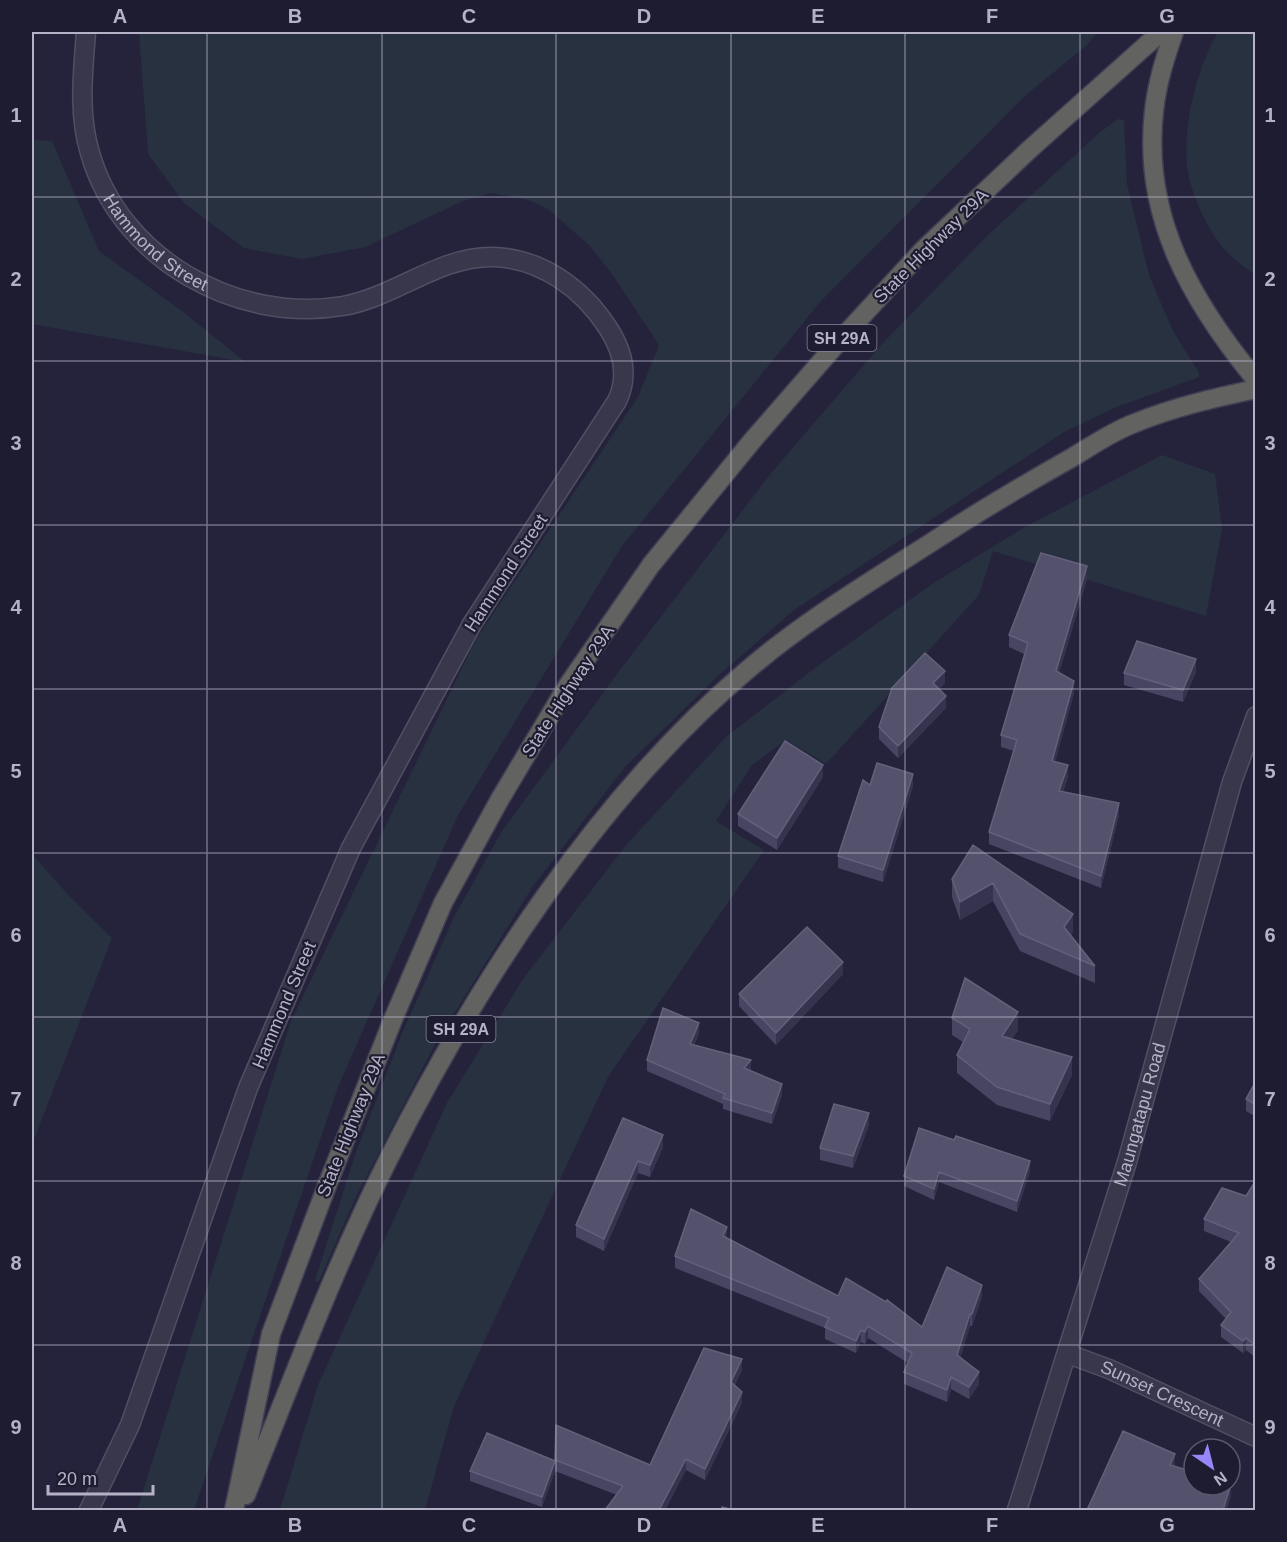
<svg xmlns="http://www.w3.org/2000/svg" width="1287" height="1542" viewBox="0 0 1287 1542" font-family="Arial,sans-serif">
<rect width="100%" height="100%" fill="#25233c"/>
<path fill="#283140" d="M 139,32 L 1098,32 L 1086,46 L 1027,94 L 820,302 L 622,546 L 458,815 L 338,1087 L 194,1510 L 137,1510 L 291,1021 L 475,641 L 638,397 L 659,345 L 612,274 L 589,245 L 548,209 L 528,200 L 491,193 L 463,201 L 365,247 L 302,259 L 244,248 L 184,203 L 148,154 Z
M 1218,32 L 1255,32 L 1255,275 C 1242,265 1227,255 1218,241 C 1204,222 1189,188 1187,165 C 1183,123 1197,68 1218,32 Z
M 1118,119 L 1124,120 L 1127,184 L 1149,275 L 1172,329 L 1199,373 L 1199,377 L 1114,408 L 1064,432 L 794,610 L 719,675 L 625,767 L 533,886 L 434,1046 L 355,1199 L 319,1281 L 316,1282 L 315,1280 L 356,1152 L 403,1031 L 455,915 L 502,831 L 620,670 L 772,472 L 882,344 L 988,235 L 1099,133 Z
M 32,140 L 52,141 L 99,251 L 186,314 L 245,362 L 32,324 Z
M 1162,455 L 1215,474 L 1222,529 L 1206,616 L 993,551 L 979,595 L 826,764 L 786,740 L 752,765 L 716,821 L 764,850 L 608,1077 L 454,1406 L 425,1510 L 280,1510 L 318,1385 L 447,1103 L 523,979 L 627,844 L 727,736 L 823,662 L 932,584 L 1025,527 Z
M 32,854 L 72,899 L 112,938 L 32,1145 Z"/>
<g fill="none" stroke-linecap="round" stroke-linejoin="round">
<defs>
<g id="minor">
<path id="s1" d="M 86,32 C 83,72 78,114 90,153 C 120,259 237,324 343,306 C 395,297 439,256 493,257 C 541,258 583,289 608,328 C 623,351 629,376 617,401 L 472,624 L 351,848 L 248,1088 L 130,1425 L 89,1510"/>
<path id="s2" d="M 1068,1354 L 1109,1369 L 1256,1437"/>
</g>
<g id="tertiary">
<path id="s3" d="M 1017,1510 L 1127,1162 L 1232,782 L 1256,716"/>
</g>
<path id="trunk" d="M 1174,32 C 1165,58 1157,83 1154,111 C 1142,216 1191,301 1256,380
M 246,1495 C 292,1381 335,1265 390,1156 C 477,984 598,797 745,672 C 803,622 868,583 932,542 C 978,512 1025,484 1073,457 C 1093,445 1113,431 1135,423 C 1174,407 1214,398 1256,389
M 234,1510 L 271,1334 L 328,1183 L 394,1017 L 443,903 L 500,799 L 568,685 L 651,565 L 752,441 L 840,340 L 923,250 L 1030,149 L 1161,32"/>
</defs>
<use href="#minor" stroke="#514f64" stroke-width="21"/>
<use href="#tertiary" stroke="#514f64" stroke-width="21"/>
<use href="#trunk" stroke="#413f54" stroke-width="21"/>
<use href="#minor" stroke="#39374c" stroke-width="18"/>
<use href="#tertiary" stroke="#39374c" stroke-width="18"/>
<use href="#trunk" stroke="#626360" stroke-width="18"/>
</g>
<path fill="#484562" d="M 1087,579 L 1059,673 L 1074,693 L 1055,762 L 1068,777 L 1063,792 L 1119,815 L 1101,888 L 989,844 L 989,832 L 1014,751 L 1001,747 L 1001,735 L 1024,654 L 1009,647 L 1009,635 Z
M 1196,672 L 1183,702 L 1124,685 L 1124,673 Z
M 945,683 L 939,689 L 946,708 L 898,758 L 879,739 L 879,727 Z
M 823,777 L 777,850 L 738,826 L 738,814 Z
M 870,785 L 913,786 L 883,882 L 838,868 L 838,856 Z
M 973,845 L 1073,932 L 1071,935 L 1095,966 L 1095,983 L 1020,951 L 993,901 L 960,920 L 952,897 L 952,879 Z
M 843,974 L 776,1045 L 739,1006 L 739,994 Z
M 952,1018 L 1018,1030 L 1012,1039 L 1072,1075 L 1050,1121 L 997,1105 L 957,1073 L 957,1055 L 963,1042 L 952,1035 Z
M 699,1033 L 694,1045 L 751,1071 L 782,1095 L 772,1124 L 723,1109 L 723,1104 L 647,1071 L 647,1060 Z
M 1256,1081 L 1256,1117 L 1246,1111 L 1246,1099 Z
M 623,1118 L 663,1147 L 650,1177 L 638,1173 L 604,1251 L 576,1237 L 576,1225 Z
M 869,1125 L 853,1168 L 820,1160 L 820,1148 Z
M 919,1128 L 1030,1171 L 1017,1212 L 939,1182 L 934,1200 L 904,1186 L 904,1176 Z
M 1256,1186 L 1256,1358 L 1246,1350 L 1243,1353 L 1221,1337 L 1221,1325 L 1226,1319 L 1199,1291 L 1199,1279 L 1231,1242 L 1204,1231 L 1204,1219 L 1246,1196 Z
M 727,1238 L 838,1296 L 922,1327 L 982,1297 L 972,1326 L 970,1326 L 960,1358 L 979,1384 L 969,1399 L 951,1389 L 947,1402 L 904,1384 L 904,1372 L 908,1363 L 868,1338 L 865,1344 L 861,1342 L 856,1353 L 825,1339 L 825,1328 L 675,1268 L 675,1256 Z
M 742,1370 L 735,1385 L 742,1403 L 705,1480 L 686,1470 L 665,1510 L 605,1510 L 617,1495 L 555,1471 L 542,1507 L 470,1481 L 470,1471 L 555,1461 L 556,1425 L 650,1465 Z"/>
<path fill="#35334e" d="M 1087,566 L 1087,579 L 1056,683 L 1056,671 Z
M 1196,659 L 1196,672 L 1183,702 L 1183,690 Z
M 945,671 L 945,683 L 933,696 L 933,683 Z
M 1074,681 L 1074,693 L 1052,773 L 1052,761 Z
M 946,696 L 946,708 L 898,758 L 898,746 Z
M 823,765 L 823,777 L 777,850 L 777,838 Z
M 1068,765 L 1068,777 L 1059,803 L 1059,791 Z
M 913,774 L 913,786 L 883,882 L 883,870 Z
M 1119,803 L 1119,815 L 1101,888 L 1101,876 Z
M 993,883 L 993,901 L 960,920 L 960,902 Z
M 1073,914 L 1073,932 L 1064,945 L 1064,927 Z
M 843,962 L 843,974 L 776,1045 L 776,1033 Z
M 1018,1012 L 1018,1030 L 1002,1053 L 1002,1036 Z
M 699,1023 L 699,1033 L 690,1055 L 690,1044 Z
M 1072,1057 L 1072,1075 L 1050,1121 L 1050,1104 Z
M 751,1060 L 751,1071 L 744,1068 Z
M 782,1084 L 782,1095 L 772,1124 L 772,1113 Z
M 869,1113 L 869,1125 L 853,1168 L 853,1156 Z
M 663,1135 L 663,1147 L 650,1177 L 650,1165 Z
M 638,1161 L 638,1173 L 604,1251 L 604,1239 Z
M 1030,1161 L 1030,1171 L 1017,1212 L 1017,1201 Z
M 939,1172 L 939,1182 L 934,1200 L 934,1189 Z
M 727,1227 L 727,1239 L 723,1236 Z
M 982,1285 L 982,1297 L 972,1326 L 972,1314 Z
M 970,1314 L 970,1326 L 957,1368 L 957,1355 Z
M 868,1326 L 868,1338 L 865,1344 L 865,1332 Z
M 861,1330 L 861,1342 L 856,1353 L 856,1341 Z
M 1246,1338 L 1246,1350 L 1243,1353 L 1243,1341 Z
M 742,1359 L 742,1370 L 731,1393 L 731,1382 Z
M 979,1372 L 979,1384 L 969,1399 L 969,1387 Z
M 951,1377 L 951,1389 L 947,1402 L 947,1390 Z
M 742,1392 L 742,1403 L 705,1480 L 705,1469 Z
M 1175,1454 L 1175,1466 L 1170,1465 Z
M 686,1459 L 686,1470 L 665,1510 L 659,1510 Z
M 555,1461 L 555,1471 L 542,1507 L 542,1497 Z
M 1231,1484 L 1231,1496 L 1227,1510 L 1223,1510 Z"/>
<path fill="#54516d" stroke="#63607b" stroke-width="1.5" d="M 1041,553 L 1087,566 L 1056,671 L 1074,681 L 1052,761 L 1068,765 L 1059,791 L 1119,803 L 1101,876 L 989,832 L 1017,740 L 1001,735 L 1028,643 L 1009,635 Z
M 1137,641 L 1196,659 L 1183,690 L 1124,673 Z
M 925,653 L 945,671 L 933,683 L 946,696 L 898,746 L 879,727 L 892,688 Z
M 785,741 L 823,765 L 777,838 L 738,814 Z
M 877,763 L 913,774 L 883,870 L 838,856 L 863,780 L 870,785 Z
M 973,845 L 1073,914 L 1064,927 L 1095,966 L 1020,934 L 993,883 L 960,902 L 952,879 Z
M 807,927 L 843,962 L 776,1033 L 739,994 Z
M 965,978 L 1018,1012 L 1002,1036 L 1072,1057 L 1050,1104 L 997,1087 L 957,1055 L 970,1029 L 952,1018 Z
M 663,1008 L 699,1023 L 690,1044 L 751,1060 L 744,1068 L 782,1084 L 772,1113 L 723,1098 L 725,1094 L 647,1060 Z
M 1256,1081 L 1256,1105 L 1246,1099 Z
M 834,1104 L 869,1113 L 853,1156 L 820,1148 Z
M 623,1118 L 663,1135 L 650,1165 L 638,1161 L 604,1239 L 576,1225 Z
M 919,1128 L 954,1140 L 956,1136 L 1030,1161 L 1017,1201 L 939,1172 L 934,1189 L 904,1176 Z
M 1253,1185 L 1256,1186 L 1256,1346 L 1246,1338 L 1243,1341 L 1221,1325 L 1231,1312 L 1199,1279 L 1239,1233 L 1204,1219 L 1222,1188 L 1246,1196 Z
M 691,1209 L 727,1227 L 723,1236 L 838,1296 L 846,1278 L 886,1302 L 887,1300 L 922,1327 L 947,1267 L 982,1285 L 972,1314 L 970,1314 L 957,1355 L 979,1372 L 969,1387 L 951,1377 L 947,1390 L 904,1372 L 912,1353 L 868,1326 L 865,1332 L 861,1330 L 856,1341 L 825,1327 L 829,1318 L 675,1256 Z
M 704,1348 L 742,1359 L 731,1382 L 742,1392 L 705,1469 L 686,1459 L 659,1510 L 605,1510 L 623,1486 L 555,1460 L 556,1425 L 650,1465 Z
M 1123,1431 L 1175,1454 L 1170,1465 L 1194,1472 L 1194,1485 L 1230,1485 L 1230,1483 L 1231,1484 L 1223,1510 L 1087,1510 Z
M 487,1433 L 555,1461 L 542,1497 L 470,1471 Z
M 722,1507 L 734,1510 L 721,1510 Z"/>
<path fill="none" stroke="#b5b2c8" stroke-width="1.5" stroke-opacity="0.55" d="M 207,32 L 207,1510M 382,32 L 382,1510M 556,32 L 556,1510M 731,32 L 731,1510M 905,32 L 905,1510M 1080,32 L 1080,1510M 32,197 L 1256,197M 32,361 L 1256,361M 32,525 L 1256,525M 32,689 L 1256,689M 32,853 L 1256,853M 32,1017 L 1256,1017M 32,1181 L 1256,1181M 32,1345 L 1256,1345"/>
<g text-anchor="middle" stroke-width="4.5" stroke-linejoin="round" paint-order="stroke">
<g fill="#1e1c31" stroke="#88859b" stroke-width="1.5">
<rect x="807.5" y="325" width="69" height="26" rx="4.5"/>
<rect x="426.5" y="1016" width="69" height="26" rx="4.5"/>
</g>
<g font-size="16" font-weight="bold" fill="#b5b2c8">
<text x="842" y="344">SH 29A</text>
<text x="461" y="1035">SH 29A</text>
</g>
<g font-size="18" fill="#b5b2c8" stroke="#1e1c31">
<text dy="6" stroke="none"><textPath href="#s1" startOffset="236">Hammond Street</textPath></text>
<text transform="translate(931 246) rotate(-45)" y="6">State Highway 29A</text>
<text transform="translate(506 573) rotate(-57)" y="6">Hammond Street</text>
<text transform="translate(568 691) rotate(-57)" y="6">State Highway 29A</text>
<text transform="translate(284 1005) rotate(-67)" y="6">Hammond Street</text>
<text dy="6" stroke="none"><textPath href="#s3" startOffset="414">Maungatapu Road</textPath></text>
<text transform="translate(351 1125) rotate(-68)" y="6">State Highway 29A</text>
<text dy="6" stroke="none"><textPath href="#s2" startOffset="102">Sunset Crescent</textPath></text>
</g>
</g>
<rect width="1287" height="1542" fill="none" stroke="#1e1c31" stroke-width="66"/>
<g transform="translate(1212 1467) rotate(145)"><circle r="28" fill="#1e1c31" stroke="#5a586d" stroke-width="1.5"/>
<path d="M0-4.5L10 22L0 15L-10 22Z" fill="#9786f8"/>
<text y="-9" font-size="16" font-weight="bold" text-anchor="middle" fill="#b5b2c8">N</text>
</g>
<path d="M48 1485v9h105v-9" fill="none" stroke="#b5b2c8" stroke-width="3"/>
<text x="57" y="1485" font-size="18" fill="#b5b2c8" stroke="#1e1c31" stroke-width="4.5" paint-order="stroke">20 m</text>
<rect x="33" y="33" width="1221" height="1476" fill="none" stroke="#b5b2c8" stroke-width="2"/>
<g font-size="20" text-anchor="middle" font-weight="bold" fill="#b5b2c8">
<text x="120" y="23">A</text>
<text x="295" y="23">B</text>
<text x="469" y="23">C</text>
<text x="644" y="23">D</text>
<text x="818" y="23">E</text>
<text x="992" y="23">F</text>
<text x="1167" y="23">G</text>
<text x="16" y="122">1</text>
<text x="1270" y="122">1</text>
<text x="16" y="286">2</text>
<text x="1270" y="286">2</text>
<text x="16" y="450">3</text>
<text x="1270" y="450">3</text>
<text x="16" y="614">4</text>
<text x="1270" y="614">4</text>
<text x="16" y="778">5</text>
<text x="1270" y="778">5</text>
<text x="16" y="942">6</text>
<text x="1270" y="942">6</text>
<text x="16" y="1106">7</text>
<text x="1270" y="1106">7</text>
<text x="16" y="1270">8</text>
<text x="1270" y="1270">8</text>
<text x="16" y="1434">9</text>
<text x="1270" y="1434">9</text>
<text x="120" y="1532">A</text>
<text x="295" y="1532">B</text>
<text x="469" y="1532">C</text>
<text x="644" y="1532">D</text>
<text x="818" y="1532">E</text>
<text x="992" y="1532">F</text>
<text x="1167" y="1532">G</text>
</g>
</svg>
